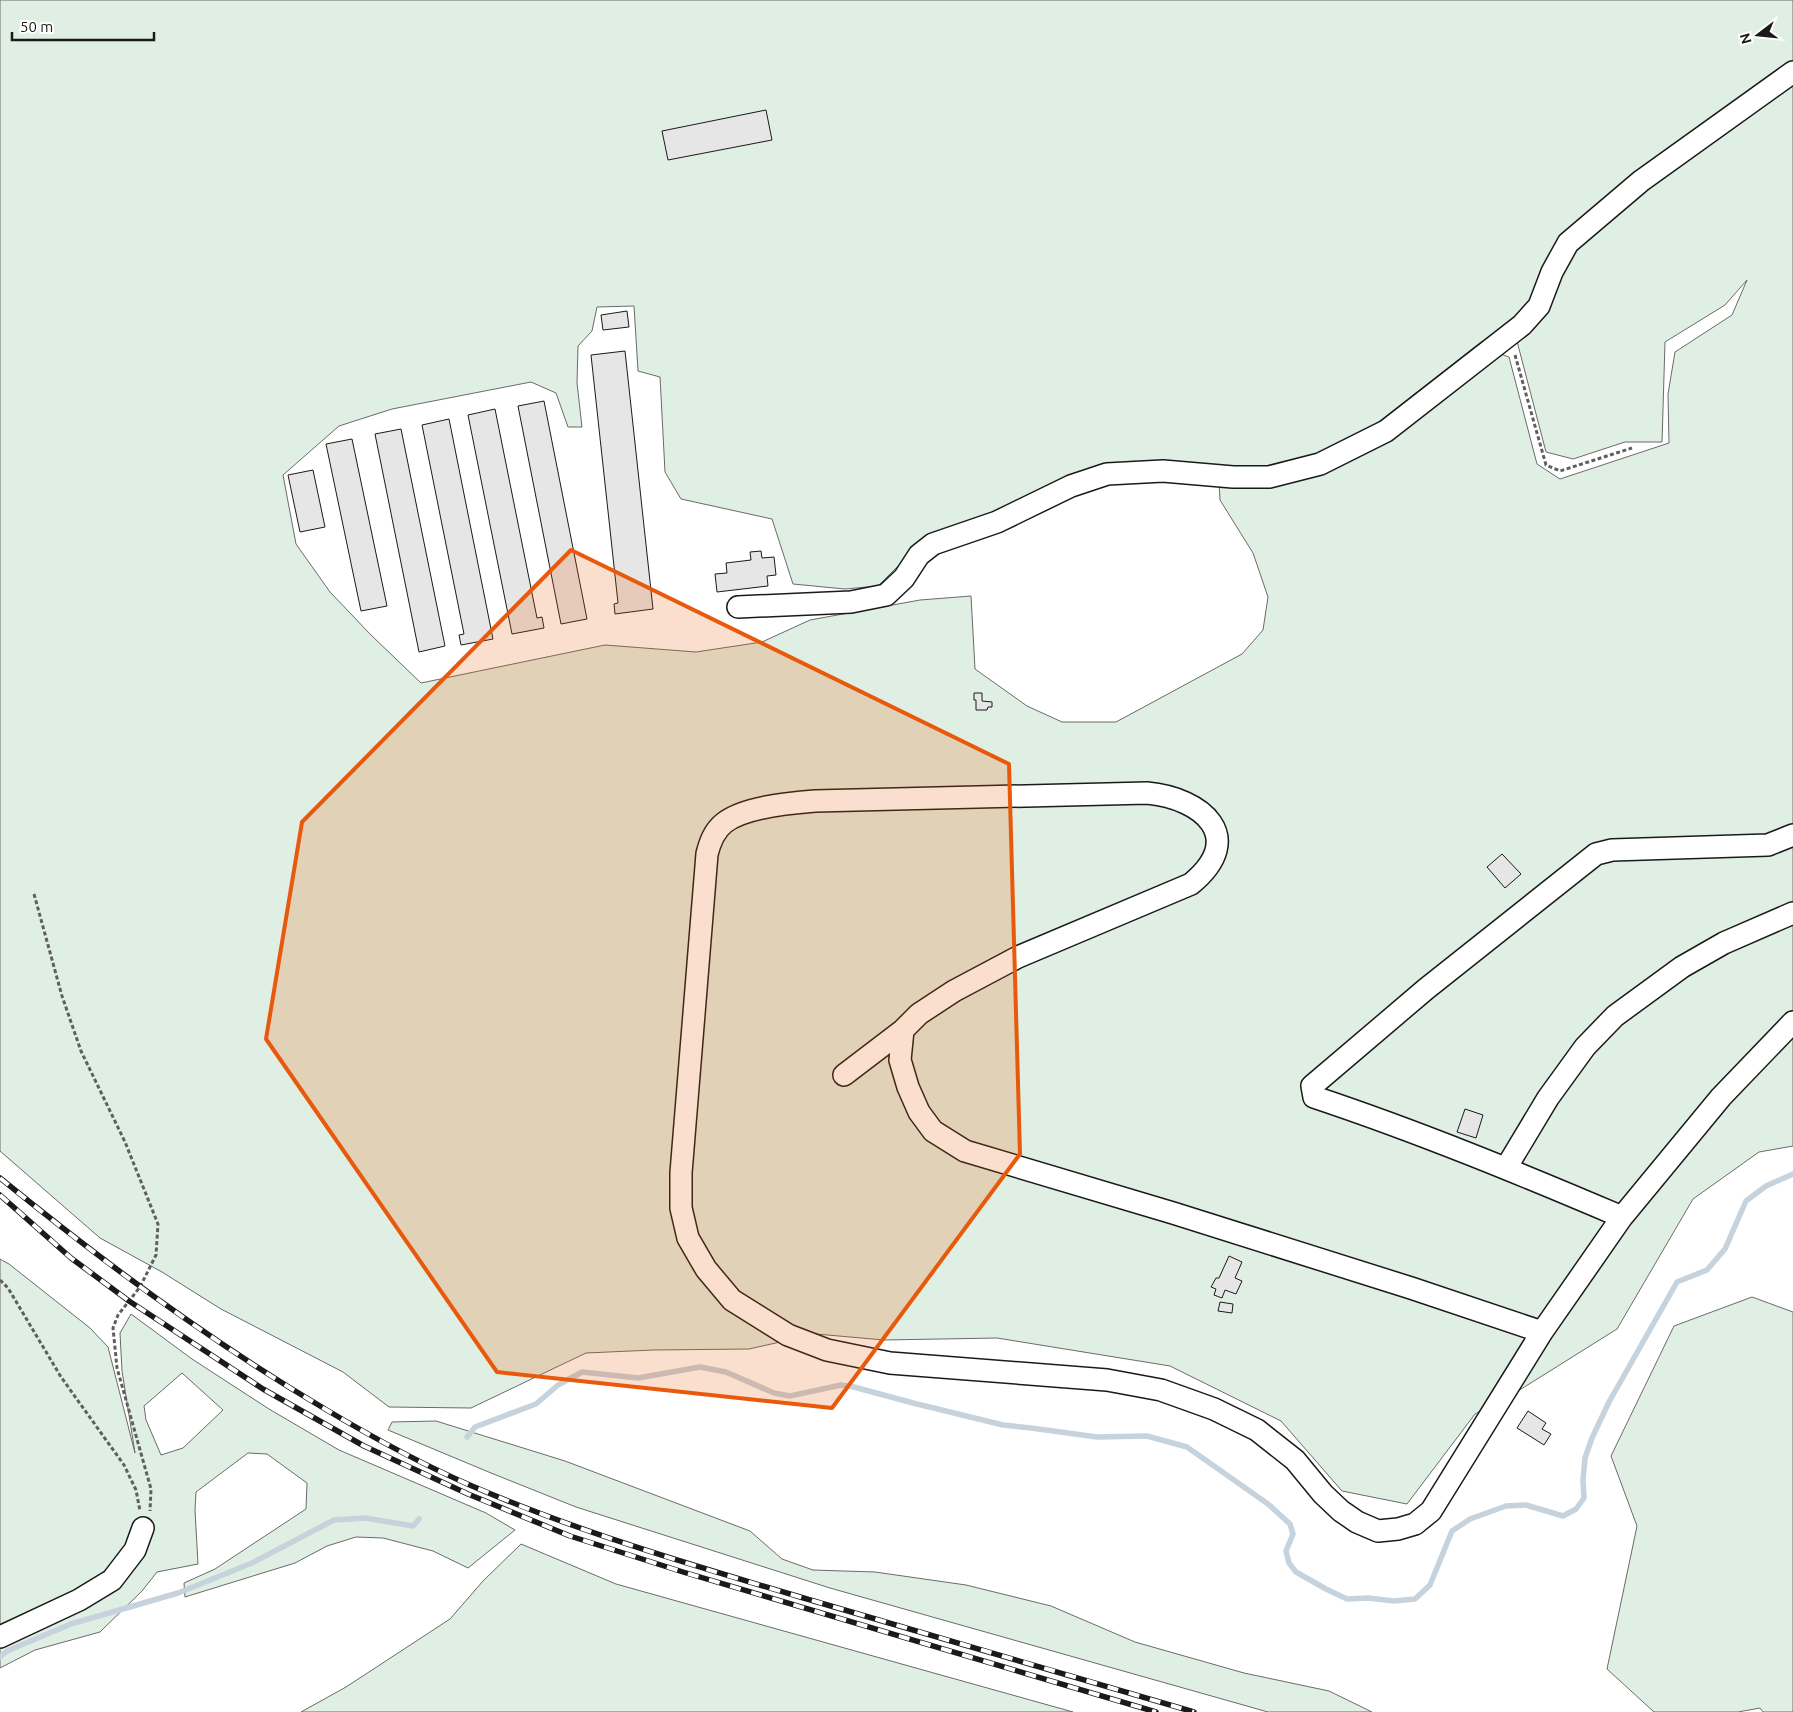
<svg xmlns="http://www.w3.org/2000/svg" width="1793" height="1712" viewBox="0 0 1793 1712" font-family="Ubuntu,sans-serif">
<rect width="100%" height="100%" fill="#fff"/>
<path fill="#e0efe3" stroke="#6a6a6a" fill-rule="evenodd" d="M 0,0 L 1793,0 L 1793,1146 L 1759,1152 L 1693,1199 L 1617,1329 L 1518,1391 L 1475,1414 L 1407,1504 L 1342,1491 L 1281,1421 L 1170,1366 L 997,1338 L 884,1340 L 816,1334 L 749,1349 L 653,1350 L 586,1353 L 471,1408 L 389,1407 L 343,1372 L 221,1309 L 162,1272 L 100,1238 L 0,1151 ZM 1747,280 L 1732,315 L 1675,352 L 1668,394 L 1669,443 L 1560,479 L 1537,464 L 1509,357 L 1498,353 L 1307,471 L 1219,482 L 1220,500 L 1253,553 L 1268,597 L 1263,630 L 1242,654 L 1116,722 L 1062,722 L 1027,706 L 975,669 L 971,596 L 920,600 L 810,620 L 762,642 L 696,652 L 605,645 L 421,683 L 371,635 L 330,592 L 296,544 L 283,475 L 339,426 L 392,409 L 531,382 L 556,393 L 568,427 L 582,427 L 577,383 L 578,346 L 592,331 L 597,307 L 634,306 L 638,371 L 660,377 L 665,472 L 681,499 L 772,519 L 793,584 L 845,589 L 878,586 L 926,538 L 1119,466 L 1214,465 L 1260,469 L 1312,456 L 1376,424 L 1481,342 L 1513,326 L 1546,452 L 1573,459 L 1625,442 L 1662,442 L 1665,342 L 1725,305 Z
M 0,1259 L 9,1264 L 90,1328 L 108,1347 L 135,1453 L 122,1371 L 120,1333 L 131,1314 L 192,1359 L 269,1409 L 339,1450 L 486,1513 L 515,1530 L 468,1568 L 433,1551 L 383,1538 L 356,1537 L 327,1546 L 295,1563 L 185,1597 L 184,1583 L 215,1569 L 306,1509 L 307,1483 L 267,1454 L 248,1453 L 196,1492 L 195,1510 L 198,1564 L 157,1572 L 142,1591 L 100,1632 L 35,1650 L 0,1668 ZM 182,1373 L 223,1410 L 183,1448 L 161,1455 L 146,1420 L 144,1406 Z
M 1752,1297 L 1793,1312 L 1793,1712 L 1763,1712 L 1760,1708 L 1738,1712 L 1654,1712 L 1607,1669 L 1637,1526 L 1611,1456 L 1674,1326 Z
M 436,1421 L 565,1461 L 750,1531 L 782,1559 L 813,1570 L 875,1572 L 966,1585 L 1051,1606 L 1135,1642 L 1244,1673 L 1329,1691 L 1372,1712 L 1268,1712 L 830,1588 L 576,1507 L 491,1473 L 388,1430 L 392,1422 Z
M 521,1544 L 616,1584 L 1073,1712 L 301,1712 L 346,1687 L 450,1619 L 483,1581 Z"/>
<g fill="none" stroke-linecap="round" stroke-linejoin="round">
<path stroke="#c6d2dc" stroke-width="5.5" d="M 467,1437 L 475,1427 L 536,1404 L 558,1385 L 582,1372 L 638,1378 L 700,1367 L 726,1372 L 774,1393 L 790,1396 L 841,1385 L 854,1387 L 913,1403 L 1003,1425 L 1031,1428 L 1097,1437 L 1147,1436 L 1187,1447 L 1268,1504 L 1290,1524 L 1293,1534 L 1286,1551 L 1289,1563 L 1296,1572 L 1326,1589 L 1347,1599 L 1368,1598 L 1394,1601 L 1415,1599 L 1430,1585 L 1452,1531 L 1470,1519 L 1506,1506 L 1526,1505 L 1563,1516 L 1576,1509 L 1584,1498 L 1583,1480 L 1585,1458 L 1592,1438 L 1609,1402 L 1677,1282 L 1707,1270 L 1725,1249 L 1746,1201 L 1766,1186 L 1793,1174
M 0,1657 L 7,1651 L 71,1624 L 178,1593 L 252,1563 L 334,1520 L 365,1518 L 413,1526 L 419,1519"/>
</g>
<path fill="#e6e6e6" stroke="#1a1a1a" d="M 766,110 L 772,140 L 668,160 L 662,131 Z
M 627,311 L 629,327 L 603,330 L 601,315 Z
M 625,351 L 653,609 L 615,614 L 614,604 L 618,603 L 591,355 Z
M 544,401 L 587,619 L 561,624 L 518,406 Z
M 495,409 L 537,618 L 542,617 L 544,628 L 512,634 L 468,415 Z
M 449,419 L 493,639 L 461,645 L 459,635 L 464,634 L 422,425 Z
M 401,429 L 445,646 L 419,652 L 375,434 Z
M 352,439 L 387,606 L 361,611 L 326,444 Z
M 313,470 L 325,527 L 300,532 L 288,475 Z
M 761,551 L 762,558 L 774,557 L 776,575 L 767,576 L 768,586 L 717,592 L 715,574 L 727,573 L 726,563 L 751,560 L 750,552 Z
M 974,693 L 982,693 L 982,701 L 992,702 L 992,707 L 988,707 L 987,710 L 976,710 L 976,700 L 974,700 Z
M 1502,854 L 1521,874 L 1505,888 L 1487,867 Z
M 1465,1109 L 1483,1115 L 1476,1138 L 1457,1132 Z
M 1229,1256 L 1242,1262 L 1235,1278 L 1242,1281 L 1236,1294 L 1225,1290 L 1222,1298 L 1214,1295 L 1216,1289 L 1211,1287 L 1216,1278 L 1219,1278 Z
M 1220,1302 L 1233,1304 L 1232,1313 L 1218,1311 Z
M 1528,1411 L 1546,1423 L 1542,1429 L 1551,1434 L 1544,1445 L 1517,1428 Z"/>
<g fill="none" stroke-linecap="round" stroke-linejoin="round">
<defs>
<path id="minor" d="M 738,607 L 851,602 L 886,595 L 904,578 L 919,555 L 933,544 L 997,522 L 1071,486 L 1107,474 L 1163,471 L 1233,477 L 1269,477 L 1320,464 L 1386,431 L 1522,325 L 1539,306 L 1552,272 L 1568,243 L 1641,181 L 1793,72
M 903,1030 L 900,1060 L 908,1087 L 919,1112 L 933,1131 L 965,1151 L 1173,1213 L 1411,1288 L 1542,1332
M 844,1075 L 903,1030 L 919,1014 L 954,991 L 1018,957 L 1191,884 C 1248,837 1202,798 1147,793 L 815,801 C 789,803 744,807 724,823 C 714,831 710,842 707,854 L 681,1173 L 681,1208 L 688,1238 L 706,1269 L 732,1300 L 788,1335 L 827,1350 L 890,1363 L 1107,1380 L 1161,1390 L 1214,1409 L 1257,1430 L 1295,1460 L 1323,1494 L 1341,1511 L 1357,1522 L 1378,1531 L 1398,1529 L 1415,1524 L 1431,1511 L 1542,1332 L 1622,1217 L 1721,1097 L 1793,1022
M 1506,1168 L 1548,1098 L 1585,1047 L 1615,1016 L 1682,967 L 1724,943 L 1793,913
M 1622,1217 C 1521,1174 1419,1132 1314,1097 L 1312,1086 L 1426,989 L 1596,854 L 1612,850 L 1768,845 L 1793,835
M 0,1637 L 79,1600 L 112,1580 L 135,1550 L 143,1528"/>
</defs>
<use href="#minor" stroke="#1a1a1a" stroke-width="24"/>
<path stroke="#5f5f5f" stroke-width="3" stroke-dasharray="4 2.5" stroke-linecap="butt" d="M 1515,355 L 1546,465 L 1560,471 L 1632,448
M 34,894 L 62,996 L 81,1051 L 125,1142 L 158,1224 L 156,1255 L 140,1287 L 118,1315 L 113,1328 L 117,1368 L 151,1489 L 150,1511
M 0,1280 L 8,1288 L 61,1377 L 124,1465 L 136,1490 L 140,1511"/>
<use href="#minor" stroke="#fff" stroke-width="21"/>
<defs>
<path id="rail" d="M 0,1178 C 103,1262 210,1341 325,1409 C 372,1437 421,1464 472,1486 C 586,1535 705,1569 824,1604 C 948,1640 1071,1676 1194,1712
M 0,1195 L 71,1258 L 129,1301 L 263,1389 L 364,1446 L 468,1494 L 570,1536 L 683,1572 L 1156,1712"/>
</defs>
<use href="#rail" stroke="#1a1a1a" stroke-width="5.5"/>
<use href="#rail" stroke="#fff" stroke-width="4" stroke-dasharray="11" stroke-linecap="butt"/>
</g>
<path fill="#e8590c" fill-opacity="0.2" stroke="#e8590c" stroke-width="4" stroke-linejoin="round" d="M 571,550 L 1009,764 L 1020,1154 L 832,1408 L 497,1372 L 266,1039 L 302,822 Z"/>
<g transform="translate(1758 35) rotate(254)" stroke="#ffffff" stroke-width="4" paint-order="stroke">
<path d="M0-4L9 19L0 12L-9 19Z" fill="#1a1a1a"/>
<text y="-8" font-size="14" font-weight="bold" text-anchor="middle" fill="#1a1a1a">N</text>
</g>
<path d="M12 32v8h142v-8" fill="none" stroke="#1a1a1a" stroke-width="2.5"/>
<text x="20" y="32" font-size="15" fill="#1a1a1a" stroke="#ffffff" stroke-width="4" paint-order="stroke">50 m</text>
</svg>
